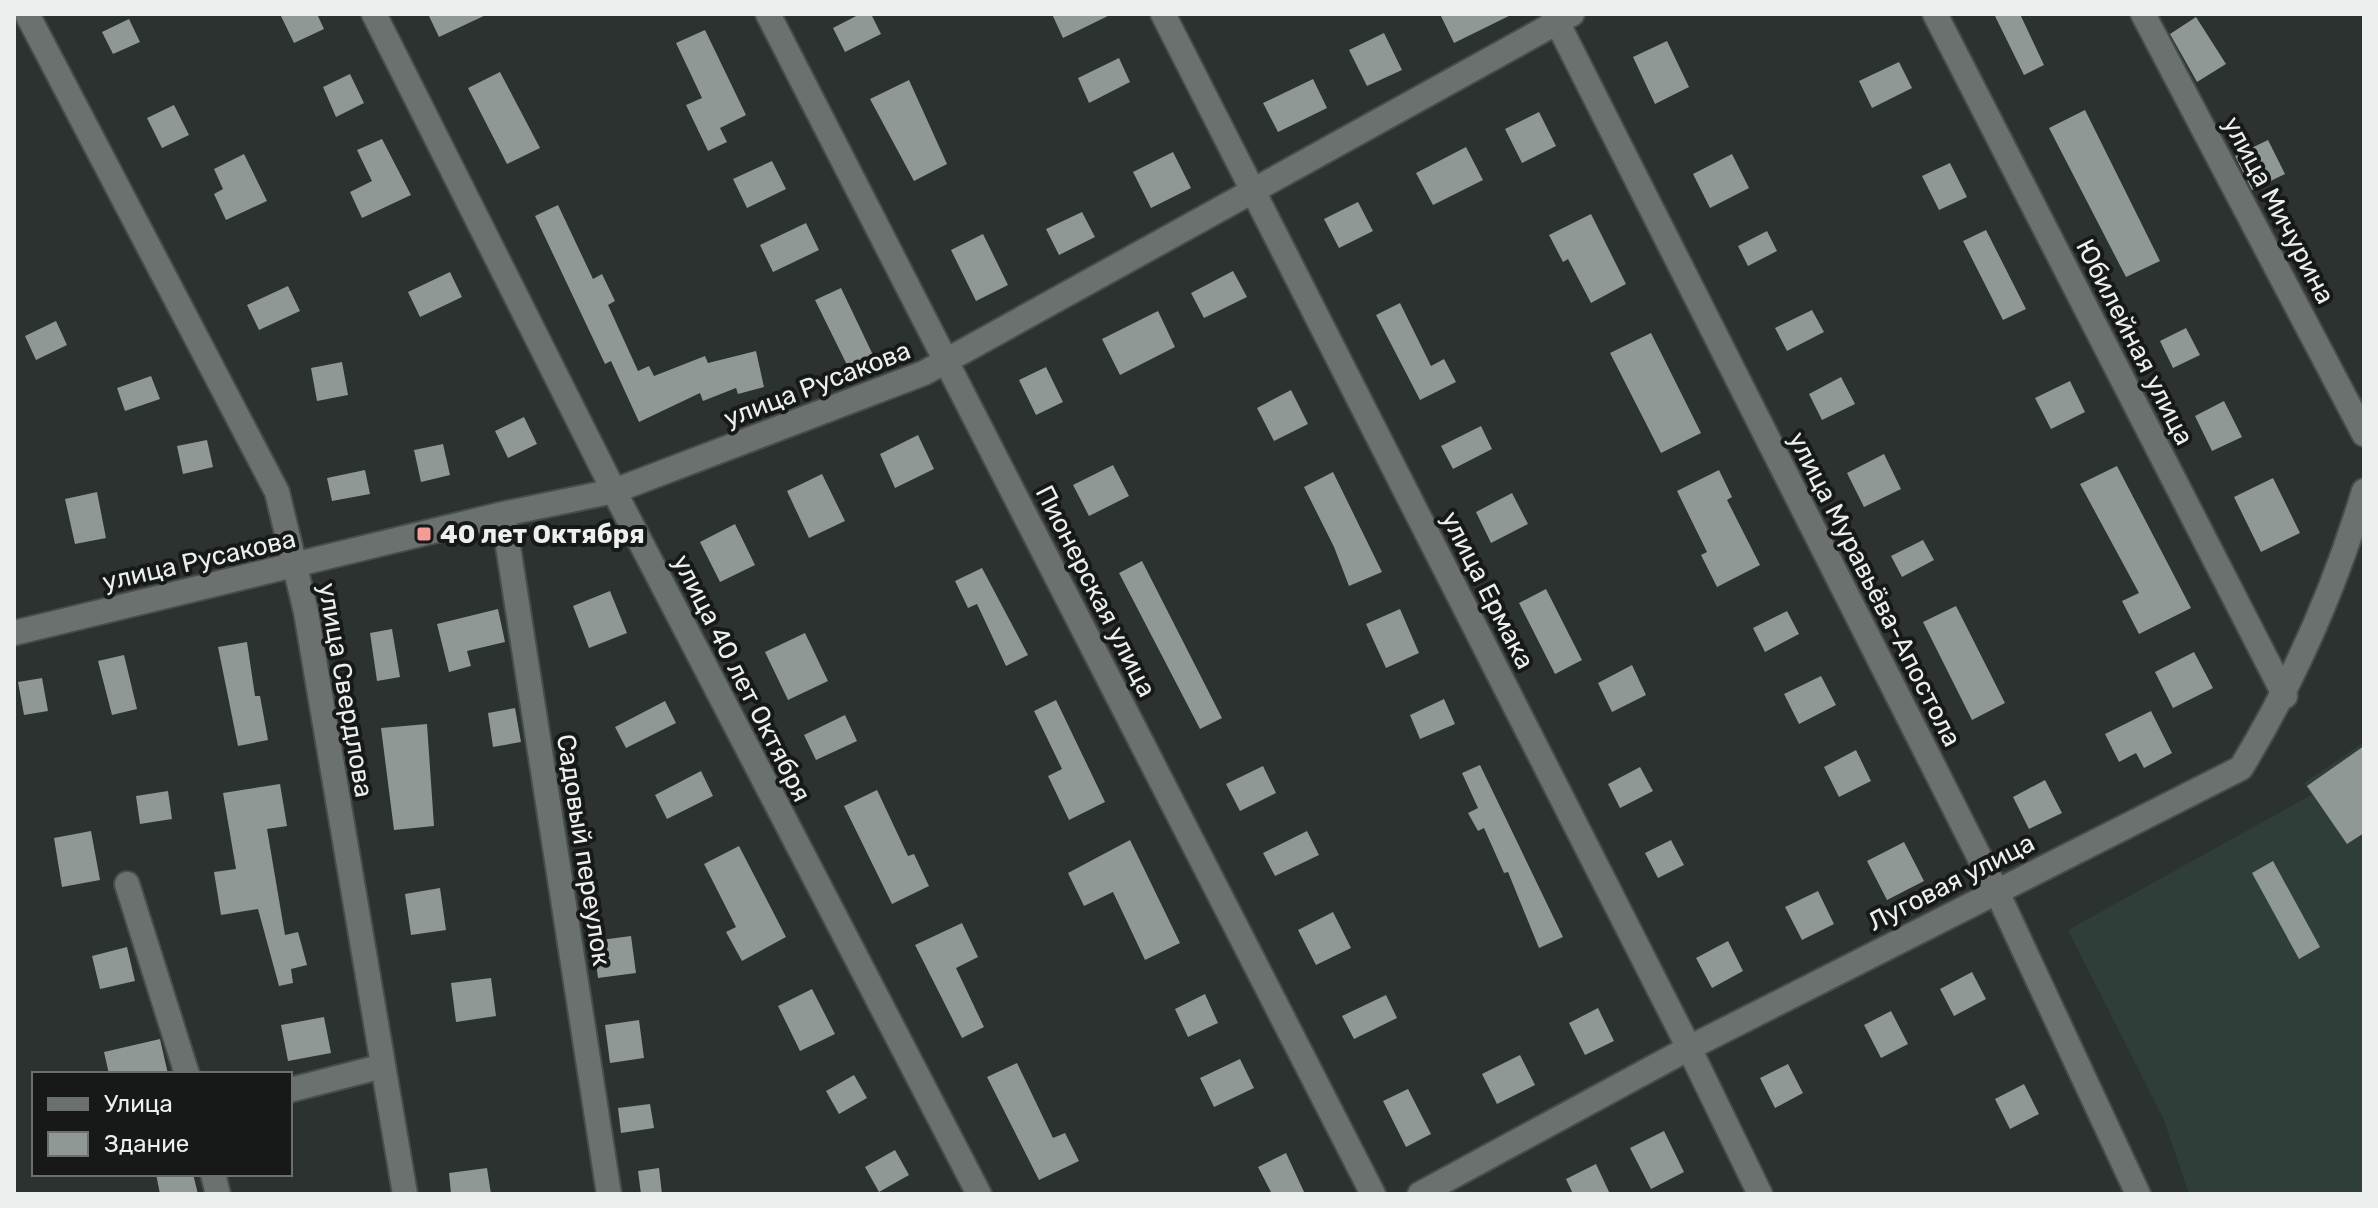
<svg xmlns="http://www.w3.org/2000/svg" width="2378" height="1208" viewBox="0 0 2378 1208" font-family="Rubik,sans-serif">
<rect width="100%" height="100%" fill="#2b322f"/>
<path fill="#2f3e39" d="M 2364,742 L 2364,1194 L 2189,1194 L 2164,1120 L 2068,930 L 2311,795 L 2304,783 Z"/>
<path fill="#8f9895" d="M 280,14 L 317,14 L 324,29 L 294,43 Z
M 428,14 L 488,14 L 439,37 Z
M 860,14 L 871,14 L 881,34 L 845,52 L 833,28 Z
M 1052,14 L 1112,14 L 1063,38 Z
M 1440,14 L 1513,14 L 1454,43 Z
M 1994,14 L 2020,14 L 2044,65 L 2024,75 Z
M 2196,17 L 2226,64 L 2197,82 L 2170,34 Z
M 129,19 L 140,42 L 113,54 L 102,32 Z
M 705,30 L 746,115 L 720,128 L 727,142 L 708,151 L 686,105 L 702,98 L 676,43 Z
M 1384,33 L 1402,70 L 1367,86 L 1349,50 Z
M 1667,41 L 1689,87 L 1655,104 L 1633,57 Z
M 1119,58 L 1130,82 L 1089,103 L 1078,78 Z
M 1899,62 L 1912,88 L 1872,108 L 1859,81 Z
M 500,72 L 540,148 L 507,164 L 468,88 Z
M 350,74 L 364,103 L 336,117 L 323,87 Z
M 1313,79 L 1327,108 L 1278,132 L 1263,103 Z
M 909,80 L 947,164 L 914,181 L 870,99 Z
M 174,105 L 189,135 L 162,148 L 147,118 Z
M 2085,110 L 2160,261 L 2126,277 L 2049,128 Z
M 1539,112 L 1556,146 L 1522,163 L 1505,129 Z
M 382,139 L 411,195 L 362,218 L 350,192 L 372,181 L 357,150 Z
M 2268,140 L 2285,174 L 2252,190 L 2235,156 Z
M 1466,147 L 1483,180 L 1433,205 L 1416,173 Z
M 1173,152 L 1191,188 L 1151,208 L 1133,172 Z
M 244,154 L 267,201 L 226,220 L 214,194 L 223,189 L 214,169 Z
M 1732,154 L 1749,188 L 1710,208 L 1693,174 Z
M 772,161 L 786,189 L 747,208 L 733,179 Z
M 1950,163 L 1967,197 L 1939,210 L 1922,176 Z
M 1358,202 L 1373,231 L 1339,248 L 1324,219 Z
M 558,205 L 593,279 L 602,274 L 615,301 L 608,305 L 638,371 L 649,366 L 654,376 L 705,356 L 708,363 L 756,351 L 764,387 L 738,394 L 736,388 L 703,401 L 700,393 L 639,422 L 611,361 L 605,364 L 535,216 Z
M 1082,212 L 1095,237 L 1059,255 L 1046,229 Z
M 1591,214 L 1626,284 L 1591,303 L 1568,259 L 1563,262 L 1549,235 Z
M 806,223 L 819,250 L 773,272 L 760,245 Z
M 1986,230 L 2026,309 L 2003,320 L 1963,241 Z
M 1767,231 L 1777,251 L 1748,266 L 1738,246 Z
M 983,234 L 1008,285 L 976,301 L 951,250 Z
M 1233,271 L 1247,297 L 1204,318 L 1191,293 Z
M 450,272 L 462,297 L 420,317 L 408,292 Z
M 288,286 L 300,311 L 259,330 L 247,305 Z
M 841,288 L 873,355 L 848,367 L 815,300 Z
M 1400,303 L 1431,366 L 1444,359 L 1456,382 L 1420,400 L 1376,315 Z
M 1812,310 L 1824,332 L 1787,351 L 1775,328 Z
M 1158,311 L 1175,347 L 1120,375 L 1102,339 Z
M 56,321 L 67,345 L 36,360 L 25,336 Z
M 2186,328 L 2200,355 L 2173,368 L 2160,341 Z
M 1651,333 L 1701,433 L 1661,453 L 1610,353 Z
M 342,362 L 348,395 L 317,401 L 311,368 Z
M 1046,367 L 1063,402 L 1036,415 L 1019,380 Z
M 151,376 L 160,399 L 125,411 L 117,388 Z
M 1841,377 L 1855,404 L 1822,420 L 1809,394 Z
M 2070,381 L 2085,412 L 2051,429 L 2035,398 Z
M 1291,390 L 1308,424 L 1274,441 L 1257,408 Z
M 2224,401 L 2242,437 L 2212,451 L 2195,416 Z
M 524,417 L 537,444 L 508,458 L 495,431 Z
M 1481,426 L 1492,449 L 1453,469 L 1441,446 Z
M 918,435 L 934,469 L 895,488 L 880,454 Z
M 207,440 L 213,467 L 183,474 L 177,446 Z
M 443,444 L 450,475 L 421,482 L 414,450 Z
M 1884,454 L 1901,489 L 1864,507 L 1847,473 Z
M 1113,465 L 1129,496 L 1089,516 L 1073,485 Z
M 2117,466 L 2191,608 L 2139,634 L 2122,601 L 2139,593 L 2080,484 Z
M 365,470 L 370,494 L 332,501 L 327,478 Z
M 1719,470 L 1732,497 L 1727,500 L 1760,565 L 1717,587 L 1701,555 L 1707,552 L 1677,491 Z
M 1333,472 L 1382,572 L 1349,586 L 1334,547 L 1304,487 Z
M 822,474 L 845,521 L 809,538 L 787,491 Z
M 2273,478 L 2300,533 L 2261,552 L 2234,497 Z
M 97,492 L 106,538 L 75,544 L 65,499 Z
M 1512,493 L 1528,524 L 1491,543 L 1476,512 Z
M 735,524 L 755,565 L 720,582 L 700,542 Z
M 1923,540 L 1934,560 L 1902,577 L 1891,556 Z
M 1142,561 L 1222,718 L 1200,729 L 1119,573 Z
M 982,568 L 1028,655 L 1006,666 L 977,604 L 968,608 L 955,581 Z
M 1546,589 L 1582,660 L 1555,674 L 1519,603 Z
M 610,591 L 627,633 L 589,648 L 573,606 Z
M 1956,606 L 2005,703 L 1972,720 L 1923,622 Z
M 498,609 L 505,642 L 467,651 L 471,666 L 449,672 L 437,624 Z
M 1400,609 L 1419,653 L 1386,668 L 1366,624 Z
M 1787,611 L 1799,634 L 1765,652 L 1753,628 Z
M 392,629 L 400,677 L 377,681 L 370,633 Z
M 805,633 L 828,681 L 788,700 L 765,652 Z
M 247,642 L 255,696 L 260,696 L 268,740 L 238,746 L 218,647 Z
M 2194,652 L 2213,688 L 2173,708 L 2155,672 Z
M 124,655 L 137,709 L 112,715 L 98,661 Z
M 1632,665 L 1646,695 L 1612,712 L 1598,683 Z
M 1821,676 L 1836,705 L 1799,724 L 1784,694 Z
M 42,678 L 48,711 L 24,715 L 18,682 Z
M 1444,699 L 1455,724 L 1420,739 L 1410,715 Z
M 1056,700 L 1105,802 L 1069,820 L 1048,776 L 1062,769 L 1034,711 Z
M 665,701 L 676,723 L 626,748 L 615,727 Z
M 515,708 L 521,742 L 493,747 L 488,713 Z
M 2151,711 L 2172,753 L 2144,768 L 2136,753 L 2119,762 L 2105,734 Z
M 845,715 L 857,741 L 816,760 L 804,735 Z
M 427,724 L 434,826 L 394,830 L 381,728 Z
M 2364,746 L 2364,833 L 2347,844 L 2307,786 Z
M 1856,750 L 1871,781 L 1839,797 L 1824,767 Z
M 1480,765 L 1563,937 L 1539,948 L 1508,872 L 1504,873 L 1484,828 L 1478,831 L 1468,813 L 1478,808 L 1462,773 Z
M 1263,766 L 1276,793 L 1240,811 L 1226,784 Z
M 1640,767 L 1653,791 L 1620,808 L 1608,784 Z
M 701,771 L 713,796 L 667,819 L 655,795 Z
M 2045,780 L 2062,813 L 2029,829 L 2013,797 Z
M 280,784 L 287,826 L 267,829 L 285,935 L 298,932 L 307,965 L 291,969 L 293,983 L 279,986 L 258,909 L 221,915 L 214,872 L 236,869 L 223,793 Z
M 877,790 L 908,856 L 914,854 L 929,886 L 892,904 L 844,806 Z
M 168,791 L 172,819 L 140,824 L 136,796 Z
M 91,831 L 100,880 L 62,887 L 54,838 Z
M 1307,831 L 1319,855 L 1275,876 L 1263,853 Z
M 1130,840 L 1180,943 L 1145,960 L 1113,892 L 1084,906 L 1068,873 Z
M 1671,840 L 1684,865 L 1658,878 L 1645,853 Z
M 1904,842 L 1924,881 L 1887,900 L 1867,861 Z
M 739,846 L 786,937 L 742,961 L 726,932 L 736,927 L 704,864 Z
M 2273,861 L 2320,947 L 2299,959 L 2252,873 Z
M 440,888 L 446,930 L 411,935 L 405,894 Z
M 1818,891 L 1834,924 L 1802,940 L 1785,907 Z
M 1333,912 L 1351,948 L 1316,965 L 1298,930 Z
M 962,923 L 978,957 L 956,968 L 984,1027 L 962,1038 L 915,945 Z
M 631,936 L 636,973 L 598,978 L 593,941 Z
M 1728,941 L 1743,971 L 1712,988 L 1696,958 Z
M 127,947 L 135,981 L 100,989 L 92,956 Z
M 1972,972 L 1986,999 L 1954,1016 L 1940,989 Z
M 491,978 L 496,1016 L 456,1022 L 451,983 Z
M 812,989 L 835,1034 L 800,1051 L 778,1006 Z
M 1205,994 L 1218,1023 L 1188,1037 L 1175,1009 Z
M 1386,995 L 1397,1018 L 1354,1039 L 1342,1016 Z
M 1598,1008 L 1614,1041 L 1585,1055 L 1569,1023 Z
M 1891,1011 L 1908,1044 L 1881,1058 L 1864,1025 Z
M 324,1017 L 331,1053 L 288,1061 L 281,1025 Z
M 639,1020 L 644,1058 L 610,1063 L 605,1025 Z
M 160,1039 L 168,1074 L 109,1074 L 104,1052 Z
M 1520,1055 L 1535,1085 L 1497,1104 L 1482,1074 Z
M 1240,1059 L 1254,1088 L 1214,1107 L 1200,1078 Z
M 1017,1063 L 1053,1138 L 1065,1133 L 1079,1161 L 1039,1180 L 987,1077 Z
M 1788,1064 L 1803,1093 L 1775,1108 L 1760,1078 Z
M 854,1075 L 867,1098 L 839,1114 L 826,1091 Z
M 2024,1084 L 2039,1114 L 2010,1129 L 1995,1099 Z
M 1408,1089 L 1431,1134 L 1406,1147 L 1383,1101 Z
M 650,1104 L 654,1128 L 621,1133 L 618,1108 Z
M 1664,1131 L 1684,1172 L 1651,1189 L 1630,1148 Z
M 895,1150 L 909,1175 L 879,1192 L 865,1167 Z
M 1286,1153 L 1305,1194 L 1272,1194 L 1258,1167 Z
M 1596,1164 L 1610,1194 L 1573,1194 L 1566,1179 Z
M 487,1168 L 491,1194 L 451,1194 L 449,1173 Z
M 659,1168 L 662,1194 L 641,1194 L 638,1171 Z
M 156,1174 L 193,1174 L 198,1194 L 160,1194 Z"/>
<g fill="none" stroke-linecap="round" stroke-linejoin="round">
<defs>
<path id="street" d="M 27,14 L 277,492 L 306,612 L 405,1194
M 374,14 L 614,491 L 979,1194
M 768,14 L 1373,1194
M 1163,14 L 1689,1048 L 1760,1194
M 1553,14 L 1996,890 L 2138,1194
M 1935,14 L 2285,696
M 2143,14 L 2364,434
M 503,514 L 609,1194
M 14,633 L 503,514 L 614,491 L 924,373 L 1572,14
M 127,884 L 187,1074
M 290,1090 L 383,1066
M 213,1174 L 218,1194"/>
<path id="secondary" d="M 1420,1194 L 1689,1048 L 2241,768 C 2295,679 2334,591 2364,491"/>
</defs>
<use href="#street" stroke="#474d4b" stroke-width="28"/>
<use href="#secondary" stroke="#474d4b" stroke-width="28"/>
<use href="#street" stroke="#6a716f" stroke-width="24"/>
<use href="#secondary" stroke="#6a716f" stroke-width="24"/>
</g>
<rect fill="#f59c96" stroke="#161918" stroke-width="3" x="416" y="526" width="16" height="16" rx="4"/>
<g text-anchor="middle" stroke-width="8" stroke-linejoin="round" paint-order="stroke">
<g font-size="26" fill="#ebf0ee" stroke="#161918">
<text transform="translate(2279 210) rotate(62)" y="9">улица Мичурина</text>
<text transform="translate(2135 342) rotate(63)" y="9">Юбилейная улица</text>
<text transform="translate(817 384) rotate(-21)" y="9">улица Русакова</text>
<text transform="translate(199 560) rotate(-13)" y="9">улица Русакова</text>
<text transform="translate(1875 589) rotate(63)" y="9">улица Муравьёва-Апостола</text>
<text transform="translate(1488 590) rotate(63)" y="9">улица Ермака</text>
<text transform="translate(1096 591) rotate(63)" y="9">Пионерская улица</text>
<text transform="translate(742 678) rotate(63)" y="9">улица 40 лет Октября</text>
<text transform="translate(346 690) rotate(80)" y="9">улица Свердлова</text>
<text transform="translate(584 850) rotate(81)" y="9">Садовый переулок</text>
<text transform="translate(1951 882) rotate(-27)" y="9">Луговая улица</text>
</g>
<g font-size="26" font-weight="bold" fill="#ebf0ee" stroke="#161918" text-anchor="start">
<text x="440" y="543">40 лет Октября</text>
</g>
</g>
<rect width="2378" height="1208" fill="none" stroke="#ebf0ee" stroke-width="32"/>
<rect x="32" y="1072" width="260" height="104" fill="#161918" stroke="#6b6f6e" stroke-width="2"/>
<rect x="48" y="1098" width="40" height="12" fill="#6a716f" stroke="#6b6f6e" stroke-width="2"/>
<text x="104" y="1112" font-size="24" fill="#ebf0ee">Улица</text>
<rect x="48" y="1132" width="40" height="24" fill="#8f9895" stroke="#6b6f6e" stroke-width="2"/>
<text x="104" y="1152" font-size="24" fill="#ebf0ee">Здание</text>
</svg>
